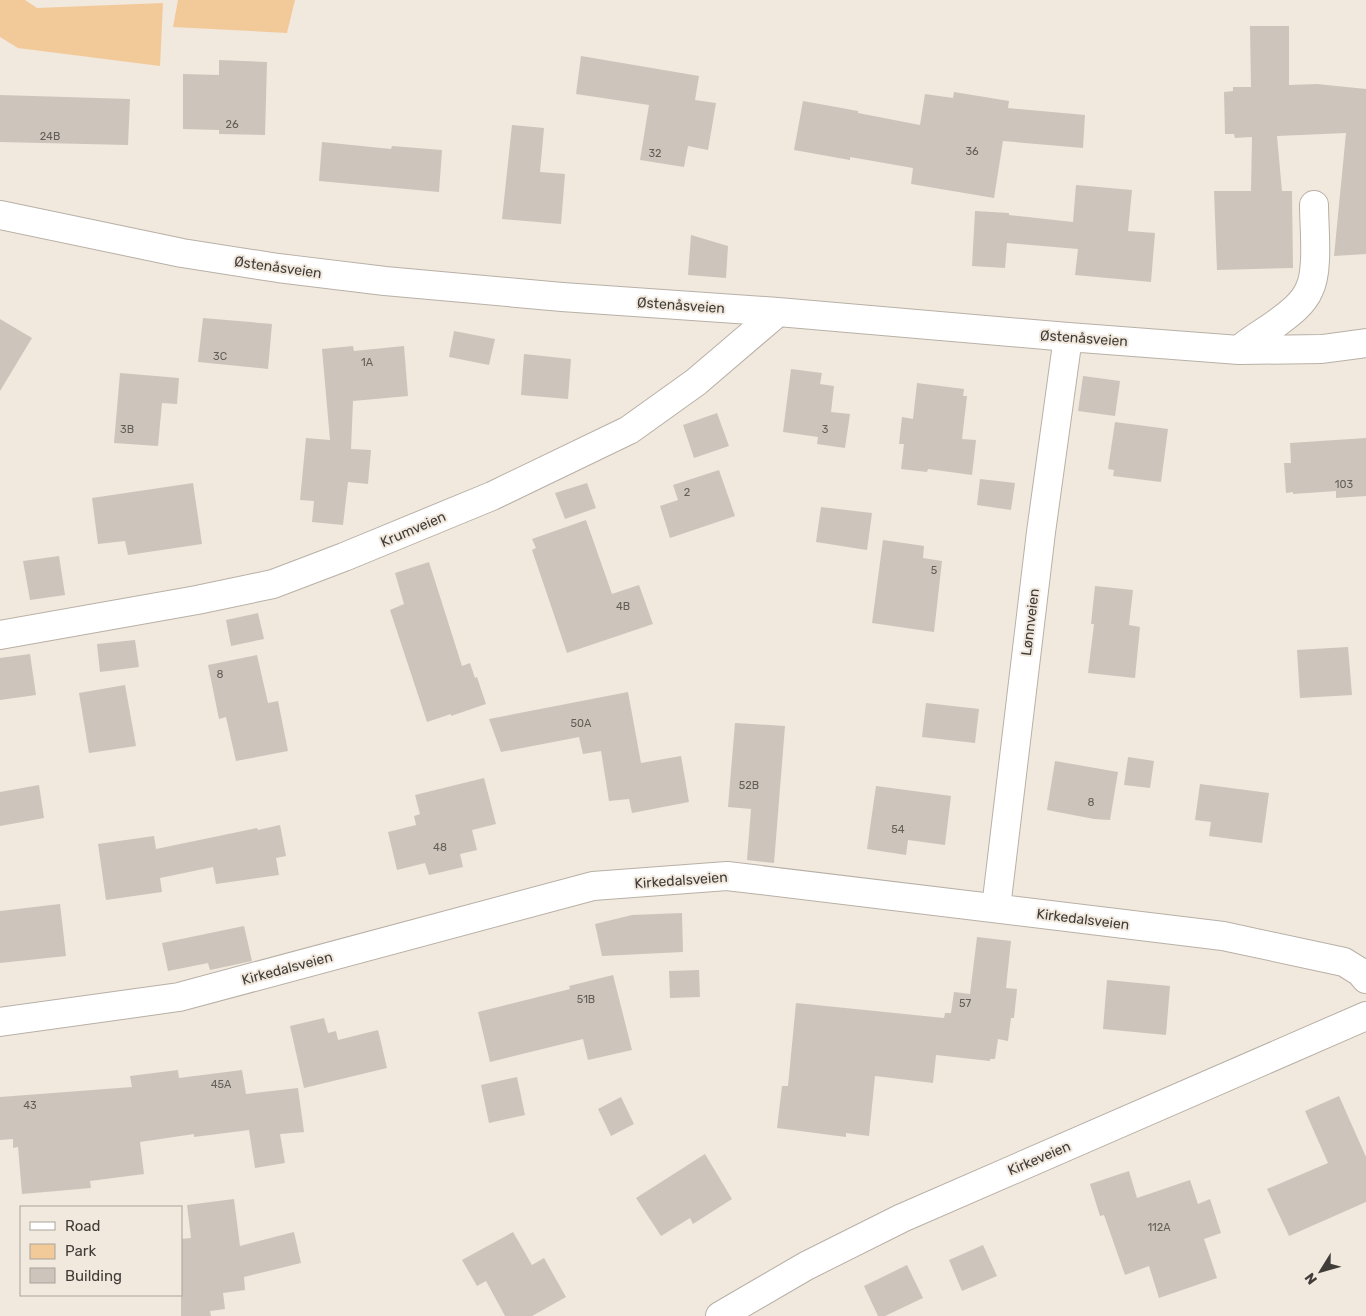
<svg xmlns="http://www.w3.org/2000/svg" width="1366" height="1316" viewBox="0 0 1366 1316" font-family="Rubik,sans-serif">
<rect width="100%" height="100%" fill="#f1e8de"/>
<path fill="#f2ca9a" d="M 0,0 L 25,0 L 37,8 L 163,3 L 160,66 L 18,48 L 0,37 Z
M 178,0 L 295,0 L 287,33 L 173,27 Z"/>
<path fill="#cdc5bb" d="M 1250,26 L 1289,26 L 1289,85 L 1317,84 L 1366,89 L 1366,254 L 1334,256 L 1346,133 L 1277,136 L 1282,191 L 1292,191 L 1293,268 L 1217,270 L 1214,191 L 1251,191 L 1252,137 L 1235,138 L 1234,134 L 1225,134 L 1224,92 L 1233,91 L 1233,87 L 1251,87 Z
M 581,56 L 699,76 L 695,100 L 716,103 L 708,150 L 688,146 L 684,167 L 640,160 L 649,105 L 576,94 Z
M 219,60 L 267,62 L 265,135 L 219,134 L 219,130 L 183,129 L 183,74 L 219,75 Z
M 954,92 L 1009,101 L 1008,108 L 1085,115 L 1083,148 L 1003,141 L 994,198 L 911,184 L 913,168 L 850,157 L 850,160 L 794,150 L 803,101 L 858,111 L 858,113 L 920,125 L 925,94 L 953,98 Z
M 0,95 L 130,99 L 128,145 L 0,142 Z
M 512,125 L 544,128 L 540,172 L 565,174 L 561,224 L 502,219 Z
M 322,142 L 391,149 L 392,146 L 442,150 L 439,192 L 319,181 Z
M 1076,185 L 1132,190 L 1128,231 L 1155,233 L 1151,282 L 1075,275 L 1078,249 L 1007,243 L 1005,268 L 972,266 L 975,211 L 1009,213 L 1009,215 L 1073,222 Z
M 691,235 L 728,246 L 726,278 L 688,275 Z
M 203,318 L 272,324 L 268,369 L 198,362 Z
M 0,319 L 32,338 L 0,391 Z
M 454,331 L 495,339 L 489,365 L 449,357 Z
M 353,346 L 354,351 L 404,346 L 408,396 L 353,401 L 351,449 L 371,450 L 368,484 L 348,482 L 343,525 L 312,522 L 314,501 L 300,500 L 306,438 L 330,440 L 322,349 Z
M 524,354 L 571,359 L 568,399 L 521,395 Z
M 791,369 L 822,373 L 820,384 L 834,386 L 831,412 L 850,414 L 845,448 L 817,444 L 818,437 L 783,432 Z
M 120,373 L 179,378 L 177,404 L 162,403 L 158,446 L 114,443 Z
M 1083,376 L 1120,381 L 1115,416 L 1078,411 Z
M 917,383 L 964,389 L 963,396 L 967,396 L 962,439 L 976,440 L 972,475 L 928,469 L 927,472 L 901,469 L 904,444 L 899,444 L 902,417 L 913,419 Z
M 717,413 L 729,446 L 694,458 L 683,425 Z
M 1115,422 L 1168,429 L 1161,482 L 1113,476 L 1114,470 L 1108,469 Z
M 1366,438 L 1366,496 L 1336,498 L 1336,491 L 1293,494 L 1293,492 L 1286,493 L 1284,463 L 1291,463 L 1290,443 Z
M 719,470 L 735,516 L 670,538 L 660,506 L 678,500 L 673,485 Z
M 980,479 L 1015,483 L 1011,510 L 977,505 Z
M 193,483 L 202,544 L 128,555 L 125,541 L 98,544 L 92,498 Z
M 587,483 L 596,508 L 565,519 L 555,493 Z
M 821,507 L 872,513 L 867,550 L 816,542 Z
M 586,520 L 612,594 L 639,585 L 653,624 L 567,653 L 532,550 L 536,548 L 532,539 Z
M 883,540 L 924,546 L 923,558 L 942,561 L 934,632 L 872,623 Z
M 59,556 L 65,595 L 30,600 L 23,561 Z
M 429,562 L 462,666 L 470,663 L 475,678 L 477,677 L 486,704 L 451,716 L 451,714 L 427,722 L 390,610 L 404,604 L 395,573 Z
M 1095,586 L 1133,590 L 1129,625 L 1140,627 L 1135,678 L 1088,673 L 1094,624 L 1091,624 Z
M 258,613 L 264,639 L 231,646 L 226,620 Z
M 135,640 L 139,667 L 100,672 L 97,644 Z
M 1348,647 L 1352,695 L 1300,698 L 1297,650 Z
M 30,654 L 36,695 L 0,700 L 0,658 Z
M 257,655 L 268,703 L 278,701 L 288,751 L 236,761 L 226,717 L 219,719 L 208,665 Z
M 125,685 L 136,746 L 89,753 L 79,693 Z
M 628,692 L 641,763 L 681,756 L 689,802 L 632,813 L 629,799 L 609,801 L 601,751 L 583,754 L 579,737 L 501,752 L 489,719 Z
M 926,703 L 979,709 L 975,743 L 922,737 Z
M 735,723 L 785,726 L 774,863 L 747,860 L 751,809 L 728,807 Z
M 1128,757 L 1154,761 L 1150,788 L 1124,785 Z
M 1055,761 L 1118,772 L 1110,820 L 1094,819 L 1047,810 Z
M 484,778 L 496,824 L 472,830 L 477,850 L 460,854 L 463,867 L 429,875 L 425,863 L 397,870 L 388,832 L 416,825 L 414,816 L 420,814 L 415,795 Z
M 1200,784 L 1269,793 L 1262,843 L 1209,836 L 1211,822 L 1195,820 Z
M 39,785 L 44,818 L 0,826 L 0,792 Z
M 876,786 L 951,796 L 945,845 L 908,840 L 906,855 L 867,849 Z
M 280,825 L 286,856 L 276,858 L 279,875 L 216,884 L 213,867 L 160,878 L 162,892 L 106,900 L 98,844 L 154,836 L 156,849 L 257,828 L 258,830 Z
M 60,904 L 66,956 L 0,963 L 0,911 Z
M 682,913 L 683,952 L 602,956 L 595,924 L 632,915 Z
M 244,926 L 252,961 L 210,970 L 208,963 L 168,971 L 162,943 Z
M 977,937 L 1011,941 L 1006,988 L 1017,989 L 1014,1018 L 1011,1018 L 1008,1041 L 998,1039 L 995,1059 L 990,1059 L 990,1061 L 936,1055 L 933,1083 L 875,1076 L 869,1136 L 846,1133 L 846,1137 L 777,1128 L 782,1086 L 788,1086 L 796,1003 L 944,1018 L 945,1013 L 951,1013 L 954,992 L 970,994 Z
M 699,970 L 700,997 L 670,998 L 669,971 Z
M 613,975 L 632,1050 L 588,1060 L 583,1039 L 490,1062 L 478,1012 L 570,989 L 569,986 Z
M 1107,980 L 1170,986 L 1166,1035 L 1103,1029 Z
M 324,1018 L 328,1033 L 336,1031 L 338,1040 L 378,1030 L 387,1068 L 304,1088 L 290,1026 Z
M 178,1070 L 179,1078 L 242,1070 L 246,1094 L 298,1088 L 304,1132 L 280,1134 L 285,1163 L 255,1168 L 249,1130 L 194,1137 L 194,1134 L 140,1142 L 144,1174 L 90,1181 L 91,1188 L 22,1194 L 18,1147 L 13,1148 L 13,1139 L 0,1140 L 0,1097 L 132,1087 L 130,1076 Z
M 517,1077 L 525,1115 L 489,1123 L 481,1085 Z
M 1339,1096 L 1366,1157 L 1366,1202 L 1289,1236 L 1267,1189 L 1328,1163 L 1305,1111 Z
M 621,1097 L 634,1124 L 611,1136 L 598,1109 Z
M 705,1154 L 732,1199 L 693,1224 L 690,1218 L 661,1236 L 636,1198 Z
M 1129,1171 L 1137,1198 L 1190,1180 L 1198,1204 L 1210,1199 L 1221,1233 L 1204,1239 L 1217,1278 L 1159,1298 L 1149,1266 L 1125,1275 L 1104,1215 L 1100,1216 L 1090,1184 Z
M 234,1199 L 240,1246 L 294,1232 L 301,1263 L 244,1277 L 245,1290 L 223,1293 L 225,1309 L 210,1311 L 211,1316 L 181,1316 L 181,1239 L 191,1238 L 187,1205 Z
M 513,1232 L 532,1265 L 544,1258 L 566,1297 L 532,1316 L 505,1316 L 486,1281 L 477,1286 L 462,1260 Z
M 983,1245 L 997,1276 L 962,1291 L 949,1260 Z
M 907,1265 L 923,1298 L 885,1316 L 878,1316 L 864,1286 Z"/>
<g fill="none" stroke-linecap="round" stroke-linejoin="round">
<defs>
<path id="minor" d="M 0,215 L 182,253 L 278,268 L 385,281 L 562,297 L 778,312 L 1068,337 L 1239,350 L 1322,349 L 1366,343
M 1239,350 C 1251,339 1265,332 1277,323 C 1289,314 1303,304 1309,290 C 1319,271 1314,228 1314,205
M 0,635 L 197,600 L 273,584 L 344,557 L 492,496 L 629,430 L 696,382 L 778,312
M 996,908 L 1041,532 L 1068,337
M 0,1022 L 179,997 L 593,886 L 727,876 L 1223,936 L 1344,962 L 1360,972 L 1366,979"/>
<path id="major" d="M 720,1316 L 806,1266 L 902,1218 L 1366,1016"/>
</defs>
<use href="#minor" stroke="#b8b0a6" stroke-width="30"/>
<use href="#major" stroke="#b8b0a6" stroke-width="30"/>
<use href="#minor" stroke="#fff" stroke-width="28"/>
<use href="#major" stroke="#fff" stroke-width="28"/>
</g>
<g text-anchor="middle" stroke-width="4" stroke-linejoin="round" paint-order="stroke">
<g font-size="11" fill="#635e59">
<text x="232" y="128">26</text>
<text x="50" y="140">24B</text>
<text x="972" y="155">36</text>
<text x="655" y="157">32</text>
<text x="220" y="360">3C</text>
<text x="367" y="366">1A</text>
<text x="127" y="433">3B</text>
<text x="825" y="433">3</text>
<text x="1344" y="488">103</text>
<text x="687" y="496">2</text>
<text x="934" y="574">5</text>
<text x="623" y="610">4B</text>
<text x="220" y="678">8</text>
<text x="581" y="727">50A</text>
<text x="749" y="789">52B</text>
<text x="1091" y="806">8</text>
<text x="898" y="833">54</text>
<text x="440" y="851">48</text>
<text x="586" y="1003">51B</text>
<text x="965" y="1007">57</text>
<text x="221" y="1088">45A</text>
<text x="30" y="1109">43</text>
<text x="1159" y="1231">112A</text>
</g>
<g font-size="14" fill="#403c38" stroke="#f1e8de">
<text transform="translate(278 267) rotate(8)" y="5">Østenåsveien</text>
<text transform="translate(681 305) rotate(4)" y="5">Østenåsveien</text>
<text transform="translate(1084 338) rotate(4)" y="5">Østenåsveien</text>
<text transform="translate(413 529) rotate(-23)" y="5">Krumveien</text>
<text transform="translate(1030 622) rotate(-83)" y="5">Lønnveien</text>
<text transform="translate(681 880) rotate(-4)" y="5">Kirkedalsveien</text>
<text transform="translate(1083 919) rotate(7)" y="5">Kirkedalsveien</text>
<text transform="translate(287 968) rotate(-15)" y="5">Kirkedalsveien</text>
<text transform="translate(1039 1158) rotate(-23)" y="5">Kirkeveien</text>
</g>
</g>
<rect x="20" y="1206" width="162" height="90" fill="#f1e8de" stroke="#aaa39c"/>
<rect x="30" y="1222" width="25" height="8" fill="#ffffff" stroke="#aaa39c"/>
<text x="65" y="1231" font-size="15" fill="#403c38">Road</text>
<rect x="30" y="1244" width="25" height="15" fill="#f2ca9a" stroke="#aaa39c"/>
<text x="65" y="1256" font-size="15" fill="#403c38">Park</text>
<rect x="30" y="1268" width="25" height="15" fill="#cdc5bb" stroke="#aaa39c"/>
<text x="65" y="1281" font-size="15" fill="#403c38">Building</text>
<g transform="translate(1321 1271) rotate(233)" stroke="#f1e8de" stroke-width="4" paint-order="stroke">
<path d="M0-4L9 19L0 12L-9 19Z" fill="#403c38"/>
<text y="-8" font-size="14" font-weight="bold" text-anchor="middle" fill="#403c38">N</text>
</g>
</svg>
